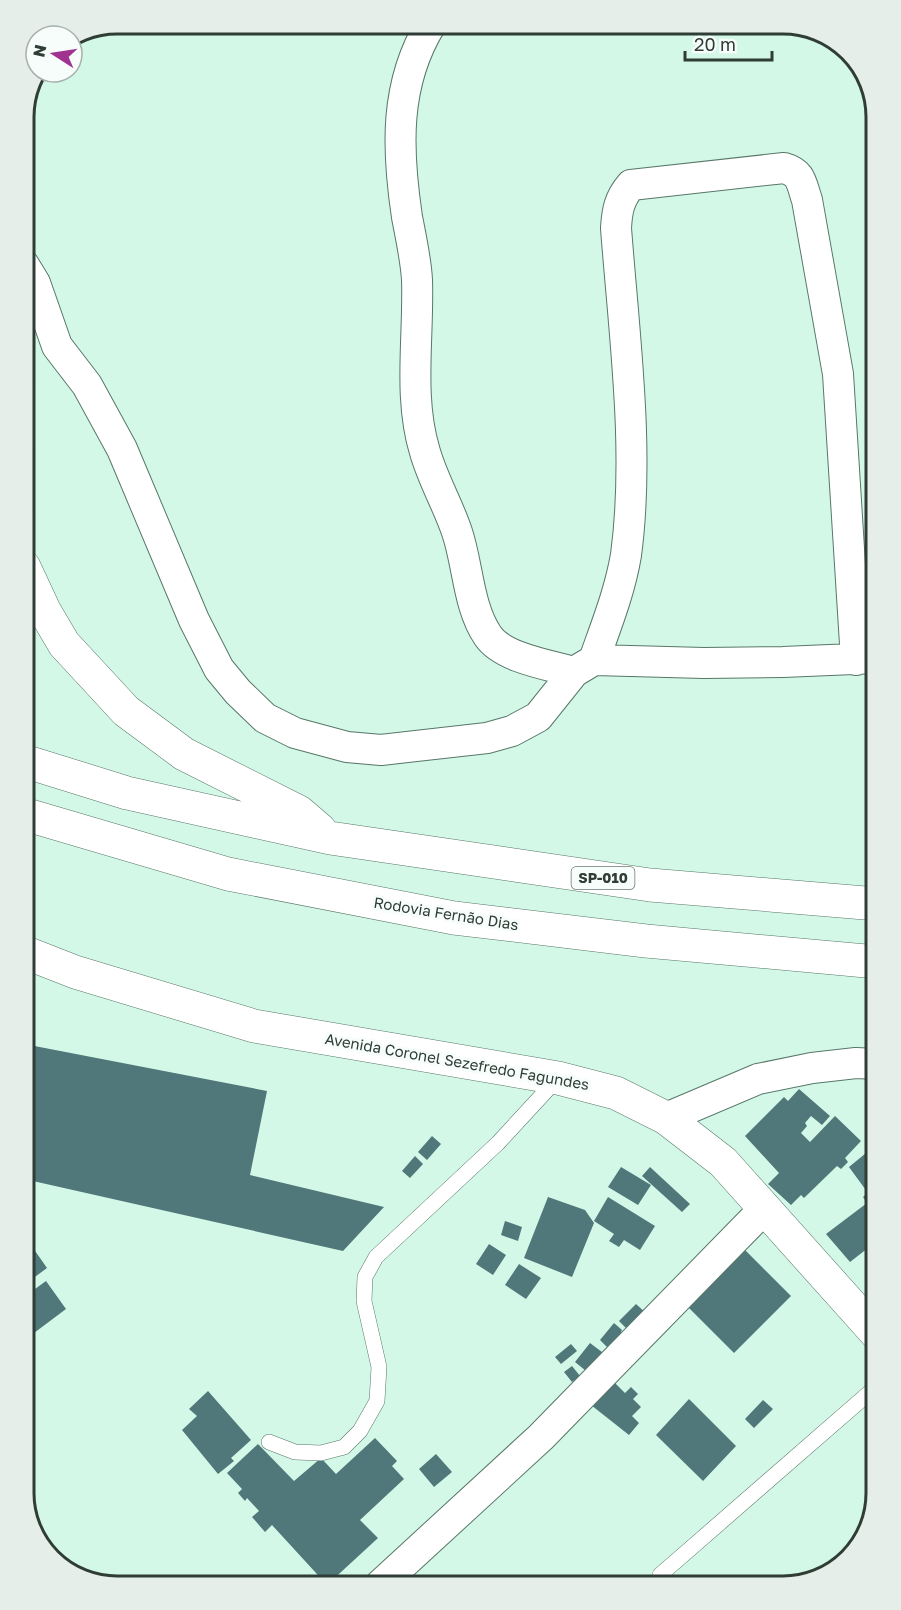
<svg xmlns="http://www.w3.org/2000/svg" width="901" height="1610" viewBox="0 0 901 1610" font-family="'Golos Text',sans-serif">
<rect width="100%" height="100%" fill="#d4f8e7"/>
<path fill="#507779" d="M 24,1044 L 267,1091 L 250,1175 L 384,1207 L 343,1251 L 24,1179 Z
M 799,1089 L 830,1116 L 822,1125 L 811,1116 L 805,1123 L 807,1126 L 801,1133 L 810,1142 L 835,1116 L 861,1141 L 845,1158 L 848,1162 L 841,1169 L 837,1166 L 804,1198 L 801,1195 L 791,1205 L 768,1184 L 779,1173 L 745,1136 L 784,1097 L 788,1101 Z
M 432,1136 L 441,1144 L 427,1160 L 418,1152 Z
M 877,1144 L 877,1241 L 850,1262 L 826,1234 L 867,1203 L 863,1197 L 868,1193 L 849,1167 Z
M 415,1156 L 423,1164 L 410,1178 L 402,1171 Z
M 621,1167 L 651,1185 L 638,1205 L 608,1187 Z
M 650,1167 L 690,1204 L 682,1212 L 642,1176 Z
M 548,1197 L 585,1210 L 594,1223 L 572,1277 L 524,1258 Z
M 608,1197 L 655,1226 L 640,1250 L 624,1240 L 619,1247 L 609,1241 L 614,1234 L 594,1221 Z
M 505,1221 L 522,1227 L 518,1241 L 501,1235 Z
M 24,1235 L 47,1268 L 24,1285 Z
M 489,1244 L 506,1255 L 493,1275 L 476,1264 Z
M 744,1249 L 791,1296 L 734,1353 L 688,1307 Z
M 519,1264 L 541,1278 L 526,1299 L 505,1285 Z
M 46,1281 L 66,1309 L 30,1336 L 24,1327 L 24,1297 Z
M 636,1304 L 647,1314 L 629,1331 L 619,1321 Z
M 614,1323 L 622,1330 L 621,1332 L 623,1335 L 613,1347 L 610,1344 L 607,1347 L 600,1340 Z
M 590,1343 L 606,1355 L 591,1375 L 575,1362 Z
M 571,1344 L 577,1351 L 561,1364 L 555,1357 Z
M 572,1366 L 580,1376 L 572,1382 L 564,1372 Z
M 614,1382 L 625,1393 L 631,1387 L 638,1394 L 633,1399 L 641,1407 L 632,1416 L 639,1423 L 629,1435 L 591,1405 Z
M 208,1391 L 251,1440 L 231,1458 L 234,1461 L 218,1474 L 182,1430 L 197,1416 L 189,1409 Z
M 689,1399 L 736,1446 L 703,1481 L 656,1435 Z
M 763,1400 L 773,1409 L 754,1428 L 745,1419 Z
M 375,1438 L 397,1461 L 392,1466 L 404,1479 L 360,1520 L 378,1538 L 327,1585 L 272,1525 L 265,1532 L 252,1517 L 259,1511 L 247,1498 L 245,1501 L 238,1493 L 242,1489 L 227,1473 L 258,1444 L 294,1481 L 321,1458 L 336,1474 Z
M 436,1454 L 452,1472 L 434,1487 L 419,1469 Z"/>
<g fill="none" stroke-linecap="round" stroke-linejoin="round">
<defs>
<path id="service" d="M 269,1442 L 295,1452 L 321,1453 L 344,1447 L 360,1431 L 377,1401 L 379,1367 L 364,1301 L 365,1277 L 376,1257 L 498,1143 L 558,1078
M 660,1575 L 877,1386"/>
<path id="minor" d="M 431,24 C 394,84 397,150 407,217 C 411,238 416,260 417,280 C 419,337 408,397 425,452 C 433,480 448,505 457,532 C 468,564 468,607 488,636 C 503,658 549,665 574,672
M 24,265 L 35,283 L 57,346 L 87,385 L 122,449 L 194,620 L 219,669 L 238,692 L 265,718 L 295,733 L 347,747 L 381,750 L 487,738 L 512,731 L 538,717 L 574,672 L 594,660 L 704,663 L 783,662 L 877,658
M 594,660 C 606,626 620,591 626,555 C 640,451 624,334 616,228 C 617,211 619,199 631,185 L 784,168 C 802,173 801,183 807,200 L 838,374 L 856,660
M 666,1118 L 758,1079 L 812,1068 L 856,1063 L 877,1064
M 379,1586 L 541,1437 L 765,1208"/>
<path id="secondary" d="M 24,952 L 75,972 L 254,1026 L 558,1078 L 616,1093 L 666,1118 L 723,1162 L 877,1334"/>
<path id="motorway" d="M 24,567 L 44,610 L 64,644 L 126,711 L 184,754 L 299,812 L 320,830
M 24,761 L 127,793 L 330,838 L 650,885 L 877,904
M 24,814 L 228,874 L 454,918 L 646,941 L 877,962"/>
</defs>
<use href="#service" stroke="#577769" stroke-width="16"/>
<use href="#minor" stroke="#577769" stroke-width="32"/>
<use href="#secondary" stroke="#577769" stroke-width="34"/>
<use href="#motorway" stroke="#577769" stroke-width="34"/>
<use href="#service" stroke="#fff" stroke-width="15"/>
<use href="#minor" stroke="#fff" stroke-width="30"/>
<use href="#secondary" stroke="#fff" stroke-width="33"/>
<use href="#motorway" stroke="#fff" stroke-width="33"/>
</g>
<g text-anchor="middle" stroke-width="6" stroke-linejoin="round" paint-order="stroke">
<rect fill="#f6fdfa" stroke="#6b7771" stroke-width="1.5" x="571.5" y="867" width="63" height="22" rx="4.5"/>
<g font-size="14" font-weight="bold" fill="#2f3d36">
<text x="603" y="883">SP-010</text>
</g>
<g font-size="15" fill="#2f3d36" stroke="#f6fdfa">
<text transform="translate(446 914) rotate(9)" y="5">Rodovia Fernão Dias</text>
<text transform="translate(457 1062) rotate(10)" y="5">Avenida Coronel Sezefredo Fagundes</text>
</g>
</g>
<path d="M0 0H901V1610H0ZM117 34H783A83 83 0 0 1 866 117V1493A83 83 0 0 1 783 1576H117A83 83 0 0 1 34 1493V117A83 83 0 0 1 117 34Z" fill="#e6eeea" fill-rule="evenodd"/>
<path fill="none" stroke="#2f3d36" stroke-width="3" d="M117 34H783A83 83 0 0 1 866 117V1493A83 83 0 0 1 783 1576H117A83 83 0 0 1 34 1493V117A83 83 0 0 1 117 34Z"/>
<g transform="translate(54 54) rotate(282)"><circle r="28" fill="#f6fdfa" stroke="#a6b0ac" stroke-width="1.5"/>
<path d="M0-4.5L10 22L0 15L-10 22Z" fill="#a2328f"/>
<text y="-9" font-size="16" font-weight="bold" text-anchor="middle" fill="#2f3d36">N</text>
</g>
<path d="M685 51v9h87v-9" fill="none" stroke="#2f3d36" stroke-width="3"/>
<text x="694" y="51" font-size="18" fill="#2f3d36" stroke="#f6fdfa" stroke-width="4.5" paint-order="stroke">20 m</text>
</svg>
